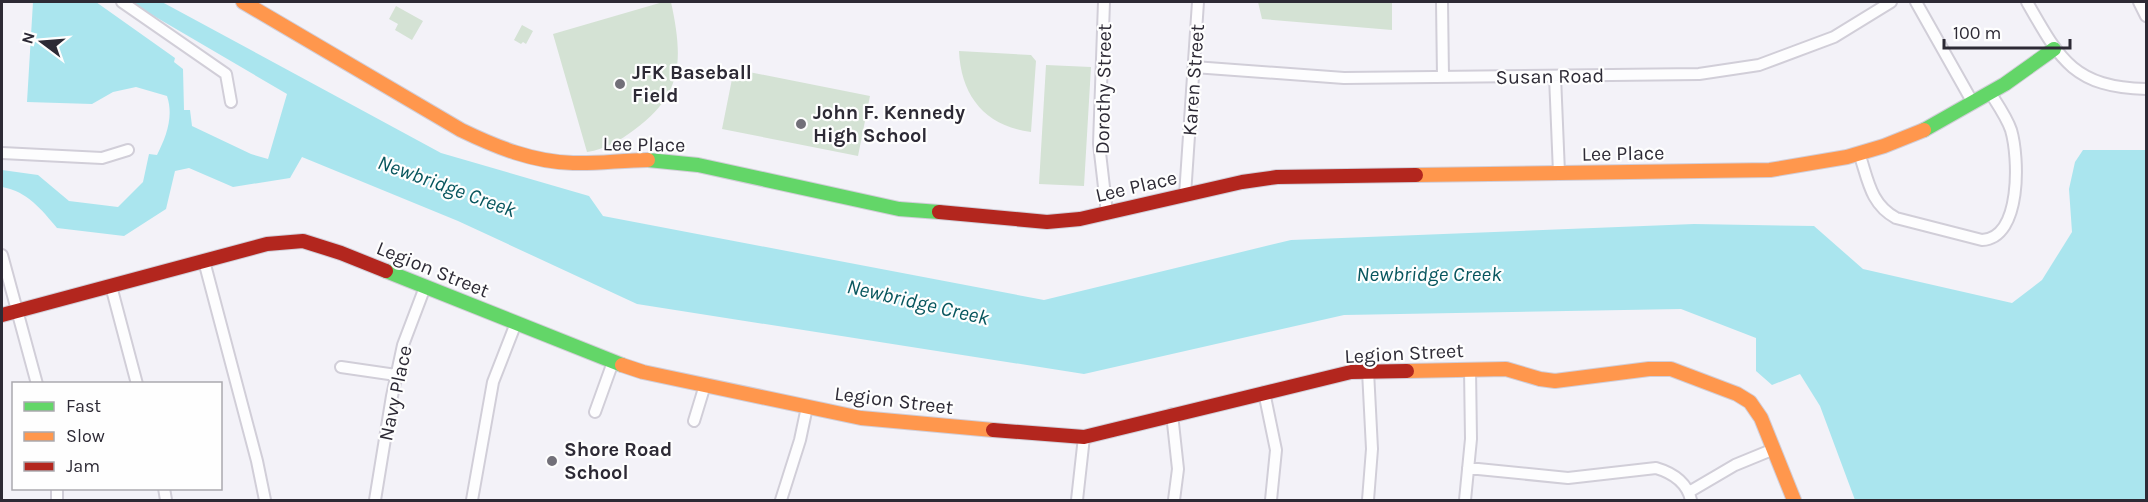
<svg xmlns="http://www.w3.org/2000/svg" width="2148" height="502" viewBox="0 0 2148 502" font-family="Karla,sans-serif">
<rect width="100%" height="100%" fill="#f3f2f8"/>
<path fill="#d4e2d4" d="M 663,2 L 671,2 C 683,58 684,94 634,130 C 619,141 606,149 587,152 L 553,34 Z
M 1258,2 L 1392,2 L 1392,30 L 1262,19 Z
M 396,6 L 423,21 L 412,40 L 395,30 L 398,24 L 389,19 Z
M 522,25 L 533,31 L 526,44 L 523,42 L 521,44 L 514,40 Z
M 959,51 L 1031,55 L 1036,61 L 1031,132 C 985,126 961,96 959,51 Z
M 1046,65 L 1091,67 L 1084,186 L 1039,184 Z
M 734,69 L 870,96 L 858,156 L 722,129 Z"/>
<path fill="#aae5ee" d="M 33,2 L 96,2 L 175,58 L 174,62 L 183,69 L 184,110 L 190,110 L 192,126 L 251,154 L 268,159 L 287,94 L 130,2 L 162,2 L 441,153 L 589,196 L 603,216 L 1044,300 L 1291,240 L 1694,224 L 1814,226 L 1863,269 L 2012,303 L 2042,280 L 2072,232 L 2069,189 L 2075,162 L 2083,150 L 2146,150 L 2146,500 L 1855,500 L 1820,406 L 1800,374 L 1772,385 L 1756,371 L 1756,338 L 1681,309 L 1344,315 L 1084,374 L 637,304 L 458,221 L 302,157 L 290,178 L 233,187 L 189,168 L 175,171 L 166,209 L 124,236 L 57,228 C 42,210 27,191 2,187 L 2,170 L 38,175 L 69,201 L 118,207 L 143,182 L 149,154 L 157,155 C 166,137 174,117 167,96 L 136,87 L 113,92 L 92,104 L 27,102 Z"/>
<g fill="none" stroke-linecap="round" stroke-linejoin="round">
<defs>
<path id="street" d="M 122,2 L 226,74 L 231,102
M 1104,2 L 1099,144 L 1107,213
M 1442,2 L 1443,77
M 1916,2 L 1973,103
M 2027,2 C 2060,60 2074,87 2146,89
M 2139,2 L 2146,16
M 1194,67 L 1344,78 L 1699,74 L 1759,65 L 1834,37 L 1891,2
M 1555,76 L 1559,173
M 2,153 L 102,158 L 128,150
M 1859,153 C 1868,179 1870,204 1896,218 L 1982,240 C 2022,238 2019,157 2011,130 C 2007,118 1998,105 1991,94
M 1185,195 L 1198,2
M 2,255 L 37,384
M 204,261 L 257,461 L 265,500
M 111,286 L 137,384
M 341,367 L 396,375
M 1264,392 L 1276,450 L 1271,500
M 595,412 L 613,362
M 1172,414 L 1178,469 L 1174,500
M 694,421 L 705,385
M 1468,468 L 1568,478 L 1656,468 C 1673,473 1687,483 1691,500
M 57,488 L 57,500
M 164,488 L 166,500
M 1689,492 L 1735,465 L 1774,449
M 375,500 L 392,396 L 403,345 L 425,287
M 472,500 L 493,382 L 516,323
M 781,500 L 800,440 L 807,407
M 1077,500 L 1084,437
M 1368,500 L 1372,449 L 1368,371
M 1465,500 L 1471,439 L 1470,369"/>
<path id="fast" d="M 1924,130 L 2005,84 L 2054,49
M 648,160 L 698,165 L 899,209 L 939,212
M 386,271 L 622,365"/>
<path id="slow" d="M 243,2 L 461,130 C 496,147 533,162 573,163 C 598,164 622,160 648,160
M 1416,175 L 1770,170 L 1847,157 L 1884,146 L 1924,130
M 622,365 L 643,372 L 861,418 L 993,430
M 1407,371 L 1506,369 L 1540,379 L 1555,381 L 1649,369 L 1671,369 L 1737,394 L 1750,402 L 1761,418 L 1794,500"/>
<path id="jam" d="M 939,212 L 1047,222 L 1080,219 L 1242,182 L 1277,177 L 1416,175
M 2,315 L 267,244 L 303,241 L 341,253 L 386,271
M 993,430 L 1084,437 L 1351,372 L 1407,371"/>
</defs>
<use href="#street" stroke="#d1ced8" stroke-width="14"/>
<use href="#fast" stroke="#d1ced8" stroke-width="16"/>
<use href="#slow" stroke="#d1ced8" stroke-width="16"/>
<use href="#jam" stroke="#d1ced8" stroke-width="16"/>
<use href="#street" stroke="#fdfdfe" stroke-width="10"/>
<use href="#fast" stroke="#63d668" stroke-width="14"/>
<use href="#slow" stroke="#ff974d" stroke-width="14"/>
<use href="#jam" stroke="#b3261e" stroke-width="14"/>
</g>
<g fill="#727079" stroke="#fefefe" stroke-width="2">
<circle cx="620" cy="84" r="6"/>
<circle cx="801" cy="124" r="6"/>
<circle cx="552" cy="461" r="6"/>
</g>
<g text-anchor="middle" stroke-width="4.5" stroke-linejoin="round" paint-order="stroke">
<g font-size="20" font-weight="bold" fill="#2d2a35" stroke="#fefefe" text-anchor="start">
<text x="632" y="79">JFK Baseball<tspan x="632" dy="23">Field</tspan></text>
<text x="813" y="119">John F. Kennedy<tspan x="813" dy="23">High School</tspan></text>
<text x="564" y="456">Shore Road<tspan x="564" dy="23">School</tspan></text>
</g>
<g font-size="20" fill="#2d2a35" stroke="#fefefe">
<text transform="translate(1550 76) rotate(-1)" y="7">Susan Road</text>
<text transform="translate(1193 80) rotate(-86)" y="7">Karen Street</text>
<text transform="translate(1103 89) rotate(-89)" y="7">Dorothy Street</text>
<text transform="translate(644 144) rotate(1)" y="7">Lee Place</text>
<text transform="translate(1623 153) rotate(-1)" y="7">Lee Place</text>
<text transform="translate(1136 186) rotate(-13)" y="7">Lee Place</text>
<text transform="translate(433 269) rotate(22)" y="7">Legion Street</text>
<text transform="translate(1404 353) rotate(-3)" y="7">Legion Street</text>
<text transform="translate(395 393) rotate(-78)" y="7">Navy Place</text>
<text transform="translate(894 400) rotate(7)" y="7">Legion Street</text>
</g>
<g font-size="21" font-style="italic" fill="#08565e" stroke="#fefefe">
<text transform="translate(447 186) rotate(20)" y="7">Newbridge Creek</text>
<text x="1429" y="281">Newbridge Creek</text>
<text transform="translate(918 302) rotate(13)" y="7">Newbridge Creek</text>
</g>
</g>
<rect width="2148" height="502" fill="none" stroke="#2d2a35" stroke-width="6"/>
<rect x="12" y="382" width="210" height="108" fill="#fefefe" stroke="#aaa9ae" stroke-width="1.5"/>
<rect x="24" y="402" width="30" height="9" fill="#63d668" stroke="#aaa9ae" stroke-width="1.5"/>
<text x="66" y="412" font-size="18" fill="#2d2a35">Fast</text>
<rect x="24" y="432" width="30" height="9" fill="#ff974d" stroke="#aaa9ae" stroke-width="1.5"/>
<text x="66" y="442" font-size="18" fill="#2d2a35">Slow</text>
<rect x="24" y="462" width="30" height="9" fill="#b3261e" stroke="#aaa9ae" stroke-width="1.5"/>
<text x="66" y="472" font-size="18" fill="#2d2a35">Jam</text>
<g transform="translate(42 42) rotate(286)" stroke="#fefefe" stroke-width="4.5" paint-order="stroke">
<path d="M0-4.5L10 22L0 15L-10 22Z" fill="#2d2a35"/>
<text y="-9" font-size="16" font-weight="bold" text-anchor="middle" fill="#2d2a35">N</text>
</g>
<path d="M1944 39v9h126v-9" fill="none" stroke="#2d2a35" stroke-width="3"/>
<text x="1953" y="39" font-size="18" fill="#2d2a35" stroke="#fefefe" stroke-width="4.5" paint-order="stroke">100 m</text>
</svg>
